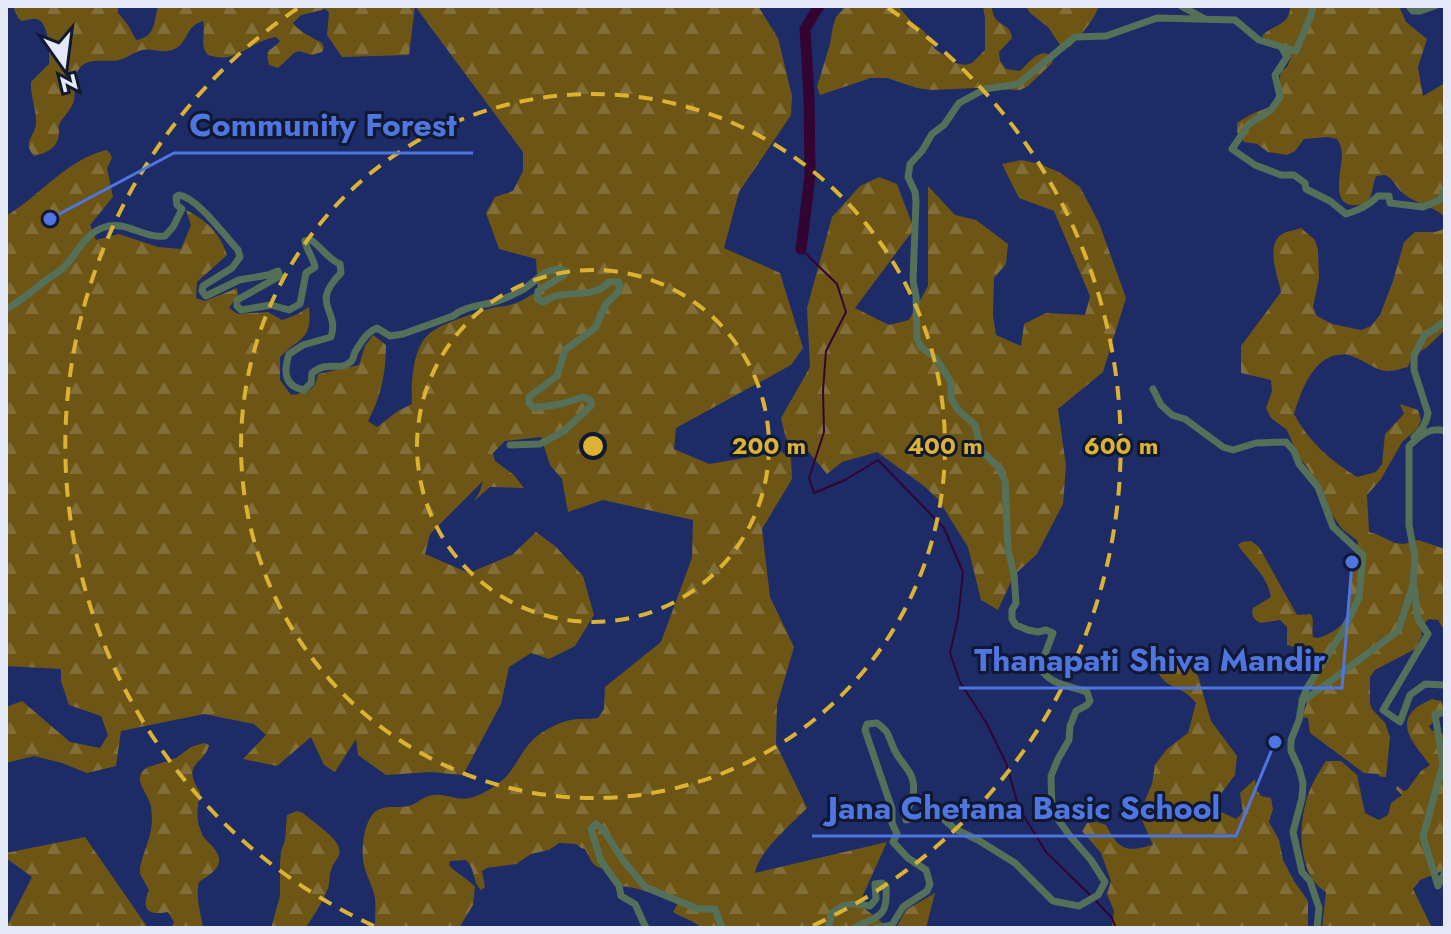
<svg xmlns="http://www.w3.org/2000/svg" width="1451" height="934" viewBox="0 0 1451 934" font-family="Jost,sans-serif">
<defs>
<pattern id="forest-firs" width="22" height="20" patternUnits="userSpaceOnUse" patternTransform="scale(2)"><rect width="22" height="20" fill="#6d5615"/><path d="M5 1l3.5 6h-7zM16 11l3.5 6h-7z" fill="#826e38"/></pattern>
</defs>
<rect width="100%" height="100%" fill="#1d2c66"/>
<path fill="url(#forest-firs)" d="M 13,6 L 118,6 L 118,13 L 128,25 L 136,40 C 155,38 154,22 158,6 L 758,6 L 778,38 L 792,96 L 791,115 L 739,192 L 724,248 L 780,273 L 803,348 L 791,365 L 676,428 L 674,449 L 709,464 L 769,454 L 774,447 L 791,458 L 792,479 L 762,529 L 770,597 L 794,647 L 777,705 L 776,744 L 807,808 C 791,825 759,850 755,873 L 887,842 L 859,904 L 889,928 L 701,928 C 694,920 682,918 673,912 L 678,903 C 659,896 639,887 619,886 L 606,868 C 593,870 591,859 585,849 L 581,848 L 576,844 L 559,843 L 549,850 L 531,854 L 516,864 L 487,868 L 482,871 L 485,887 L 481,890 C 472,881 476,870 466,860 L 450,861 L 449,865 C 457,874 467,878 475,887 L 473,905 L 459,928 L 375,928 C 375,918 376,907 375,898 C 373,887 368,879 365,869 C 360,855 363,827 372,815 C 382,802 399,810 412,805 C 420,801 424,796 434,795 C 446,793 457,801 470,798 C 483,795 502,783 510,772 C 520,759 526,743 540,734 C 552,726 566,719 580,719 C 586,719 592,719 598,718 L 604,709 L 605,687 L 661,642 L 692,558 L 693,520 L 603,500 L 568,512 L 562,479 L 550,465 L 541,437 L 505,441 L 493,453 L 495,461 L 514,475 L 524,488 L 490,487 L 474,501 L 480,491 L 483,481 L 430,534 L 425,554 L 469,573 L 512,555 L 536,532 L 555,546 L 583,576 L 594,615 L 575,646 L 549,659 L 531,653 L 509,667 L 501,704 L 463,775 L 430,772 L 386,775 L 358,755 L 356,739 L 335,772 L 324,765 L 311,737 L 277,766 L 243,759 L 266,735 L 254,724 L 204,714 L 121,731 L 116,766 L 87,773 L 62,763 L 34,756 L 6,763 L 6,707 L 22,701 L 70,742 L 100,748 L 108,735 L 101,716 L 69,705 L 61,681 L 61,669 L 6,666 L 6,216 C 40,196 66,160 106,150 L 110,153 L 112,158 L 107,168 L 113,197 L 90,225 L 96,240 L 119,234 L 158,247 L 181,249 L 191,225 L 186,210 C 205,219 221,234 227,255 L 197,282 L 196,298 L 205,301 L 237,288 L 238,295 L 229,308 L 238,314 L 268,312 L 282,320 L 296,315 L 309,307 C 312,341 301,336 280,357 L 280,380 L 291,395 C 307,393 315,391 318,374 L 359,365 L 365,346 L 373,335 L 386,345 C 386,372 381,397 368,421 L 377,427 L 398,411 L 412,404 C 411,385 412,348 429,334 C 439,324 478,312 492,308 C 498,306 504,307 510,305 C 520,303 529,296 538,291 L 536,259 L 499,249 L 486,213 L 495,197 L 513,191 L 523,171 L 523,152 L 415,6 L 409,55 L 342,57 L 327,35 L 329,13 L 326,9 L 301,15 L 293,23 C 298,31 313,38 322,43 L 324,48 L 322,52 L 312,55 L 299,51 L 294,53 L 278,68 L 269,65 C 264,46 272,52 280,41 L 276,37 C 249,41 237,65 208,55 C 199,45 206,33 203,21 C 183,26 189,49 167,51 C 159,52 150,48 142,50 C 134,52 127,58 119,60 C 106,63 87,56 79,69 C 72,79 76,89 74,100 C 72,108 66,114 61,121 C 57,128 59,125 59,133 C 58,148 47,153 34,156 C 22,142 34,138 36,124 C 37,110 30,96 31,82 L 49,64 C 50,54 49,20 36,19 C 31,18 26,21 22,21 L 18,18 Z
M 846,6 L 898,6 L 911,21 L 924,31 L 935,49 L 955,63 L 965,65 L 972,63 L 985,50 L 985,18 L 983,6 L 992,6 C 992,28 1011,21 1012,38 L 999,52 L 1000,61 L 1006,69 L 1020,71 C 1029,63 1043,43 1053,60 L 1052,63 L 1028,86 L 1020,90 L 975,88 L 932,90 L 917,88 L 887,78 L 871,78 L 820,95 L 817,87 L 830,44 L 833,26 L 836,17 Z
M 1026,6 L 1099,6 C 1093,22 1081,34 1070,47 L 1060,45 L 1048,27 L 1030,13 Z
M 1290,6 L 1399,6 L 1406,22 L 1427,39 L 1418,67 L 1423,96 L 1445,83 L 1445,217 C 1434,206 1416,204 1404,194 C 1396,188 1394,179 1385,175 L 1376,176 C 1371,188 1374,204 1357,205 C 1330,208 1341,172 1342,157 C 1342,150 1341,145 1337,139 L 1328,137 L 1304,139 L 1295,151 L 1287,155 L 1268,152 L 1257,144 L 1244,142 L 1237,132 L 1237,123 C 1269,100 1274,121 1281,71 L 1287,67 L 1291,58 C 1285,46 1270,46 1262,36 C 1272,25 1291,25 1290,6 Z
M 1021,160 L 1040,164 L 1059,172 L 1080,187 L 1099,223 L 1126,298 L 1103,372 L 1058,409 L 1066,466 L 1063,504 L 1037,554 L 1014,575 L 998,610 L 981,600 L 968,547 L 938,499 L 924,486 L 877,452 L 842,462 L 827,474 L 803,445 L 786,439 L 781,418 L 810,367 L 807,308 L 832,217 L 860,186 L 879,177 L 897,184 L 914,229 L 855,308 L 889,325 L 909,320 L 928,286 L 928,186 L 955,215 L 976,220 L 1008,244 L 1006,264 L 994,278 L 993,316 L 996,335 L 1021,346 L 1024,324 L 1046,313 L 1085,315 L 1090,296 L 1054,211 L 1019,198 L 1002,164 Z
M 1445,223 L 1445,330 L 1426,348 L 1412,355 L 1408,367 C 1402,368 1395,371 1389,371 C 1376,372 1362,358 1348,355 C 1316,350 1302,388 1294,414 C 1308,441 1331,461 1357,477 L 1376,472 L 1382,464 L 1385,434 L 1404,414 L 1400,404 L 1418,410 L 1421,420 L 1417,429 L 1402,442 L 1381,479 L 1367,495 L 1369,532 L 1376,534 L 1395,543 L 1404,544 L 1418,540 L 1445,549 L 1445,631 L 1438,620 L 1429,619 L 1421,626 L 1422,636 L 1415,649 L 1375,670 L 1370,677 L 1370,704 L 1372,709 L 1385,723 L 1390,737 L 1386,777 L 1381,777 L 1378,774 L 1364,773 L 1310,733 L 1308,718 L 1302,717 L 1312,689 L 1316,667 L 1311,664 L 1316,652 L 1287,645 L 1287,627 L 1280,620 L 1260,623 C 1253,619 1251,615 1253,608 L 1271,597 C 1268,576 1249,562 1238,545 L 1242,542 L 1251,541 L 1259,547 L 1297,615 L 1311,614 C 1315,622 1311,629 1313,637 L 1318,638 C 1328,635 1340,629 1345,620 C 1349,611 1348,603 1349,594 C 1351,576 1356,559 1358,541 L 1342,529 L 1331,513 L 1308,468 L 1298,456 L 1287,430 L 1271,418 L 1266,408 L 1272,391 L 1271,380 L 1241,373 L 1241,346 L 1281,292 C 1278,276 1265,246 1282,234 C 1287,231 1296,230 1301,228 L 1315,240 L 1318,250 L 1319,278 L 1313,307 L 1317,316 L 1332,324 L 1361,330 L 1371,326 L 1380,315 L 1393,281 L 1404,242 L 1415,232 L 1435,232 L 1444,229 Z
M 1164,656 L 1183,660 L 1198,676 L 1211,721 L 1237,756 L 1235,775 L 1217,799 L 1217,810 L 1236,819 L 1243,812 L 1240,793 L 1255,779 L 1256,789 L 1261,796 L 1271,798 L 1273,809 L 1269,822 L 1279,840 L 1283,860 L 1294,881 L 1308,901 L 1308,928 L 1112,928 L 1114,911 L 1107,894 L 1111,881 L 1101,853 L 1082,831 L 1087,823 L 1097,822 L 1106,825 C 1120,851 1125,852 1153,845 L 1142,820 L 1141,810 L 1152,784 L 1155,765 L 1167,749 L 1188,733 L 1196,703 C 1181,682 1159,692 1154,658 Z
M 1432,699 L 1441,701 L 1445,708 L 1444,714 L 1429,726 L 1431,730 L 1445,735 L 1445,870 L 1420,880 L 1413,889 L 1432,928 L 1322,928 L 1326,892 C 1300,877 1298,833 1305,806 C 1308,790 1317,775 1326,761 L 1341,761 L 1357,775 L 1365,813 L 1379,820 L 1388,815 L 1391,803 L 1402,795 L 1396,789 L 1397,786 L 1404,791 L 1407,790 L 1421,771 L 1430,765 C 1420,750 1394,727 1415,709 C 1419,705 1426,702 1432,699 Z
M 204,743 L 209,745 C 205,765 180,762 200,792 C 198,806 195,818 201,831 C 203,839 208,841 213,847 C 228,865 212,873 199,882 C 195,898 201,912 203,928 L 171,928 L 174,922 L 168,912 C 147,916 141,909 149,890 L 140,874 L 140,868 C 145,844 155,834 151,807 C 148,791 131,781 146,768 L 176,758 L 191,747 Z
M 297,811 L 303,813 C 311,820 331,834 336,842 C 345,856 334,859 331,870 C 329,876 330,883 328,888 C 323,901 314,916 306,927 L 271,928 L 280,896 L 280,864 L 281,851 L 285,840 L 287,815 Z
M 85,837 L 148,928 L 6,928 L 32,877 L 6,858 L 6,853 Z
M 935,893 L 926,928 L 896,928 L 906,910 Z"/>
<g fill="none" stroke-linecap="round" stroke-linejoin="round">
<path stroke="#330432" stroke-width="2" d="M 801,249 L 837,284 L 846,312 L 826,351 L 823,391 L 824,432 L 809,478 L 814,493 L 845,480 L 878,460 L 944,528 L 963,572 L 958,618 L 950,653 L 960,682 L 987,724 L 1006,763 L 1019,808 L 1046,852 L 1091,896
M 1095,900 L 1112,918 L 1116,928"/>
<path stroke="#330432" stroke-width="11" d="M 801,249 L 810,176 L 809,95 L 805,29 L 819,6"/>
<path stroke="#557059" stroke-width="7" d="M 1181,6 L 1205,19
M 1409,6 L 1413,11 L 1420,11 L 1435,6
M 1282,48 L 1287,57 L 1275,75 L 1280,97 L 1271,110 L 1249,124 L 1232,149 L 1255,165 L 1281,175 L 1294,175 L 1305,183 L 1306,189 L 1330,201 L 1346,214 C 1359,210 1368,206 1378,196 L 1389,196 L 1390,203 L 1423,207 L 1440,200 L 1445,189
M 6,309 C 20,302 29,293 41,284 C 49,277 59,273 66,265 C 79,251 85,233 105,227 C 125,220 144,239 165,236 L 173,227 L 182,209 L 177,205 L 176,197 L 179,195 C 198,198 224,235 238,250 L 240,257 L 232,268 L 203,286 L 202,291 L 206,296 L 239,280 L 268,275 L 278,271 L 280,276 L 237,300 L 237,306 L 241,310 L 271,305 L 289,310 L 300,304 L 306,273 L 315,267 C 313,257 307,251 305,241 L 311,240 C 321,247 328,259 340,264 L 341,273 C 309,305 340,309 331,337 L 303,345 L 289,354 C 284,370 283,386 304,390 L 311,383 L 312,373 C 328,360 340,371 349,363 C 355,359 352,358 355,352 C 361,342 367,332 377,328 L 390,336 L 403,334 L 453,316 C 464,307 477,306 490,303 C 500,301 511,296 520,291 C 537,283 545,264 565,271 L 564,275 L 538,291 L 537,298 L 543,302 C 547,300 551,297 556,296 C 574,291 594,298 609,282 L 619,282 L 620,285 L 618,292 L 606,304 L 595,328 L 565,350 L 557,376 L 529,397 L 529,403 L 534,408 L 561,404 L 583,397 L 590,400 L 592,405 L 564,431 L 540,444 L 510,445
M 1153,389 L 1161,405 L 1172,415 L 1185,419 L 1223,447 L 1233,450 L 1256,443 L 1286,442 L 1294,451 L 1299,464 L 1318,487 L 1333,527 L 1363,555 L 1359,598 L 1343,631 L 1307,688 L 1302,700
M 1414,437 C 1421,432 1427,421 1428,413 L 1414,370 L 1414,356 L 1425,334 C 1433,332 1437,326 1445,321
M 1414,587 L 1418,619 L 1428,634 L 1383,710 L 1400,722 L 1410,695 L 1425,684 L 1445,685
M 1445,712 L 1435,714 L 1443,764 L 1423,837 L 1438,886 L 1445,872
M 646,928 L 635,904 L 621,896 L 619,886 L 601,861 L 591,829 L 596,824 L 603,829 L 622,859 L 645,887 L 698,909 L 715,909 L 722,928
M 829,928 L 831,914 C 844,902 853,903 870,906 L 876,899 L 875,884 L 882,883 L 886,887 C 888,918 879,915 854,928
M 876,928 L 892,925 L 903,907 L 927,891 L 930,884 L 926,870 L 908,858 L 893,842 L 897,834 L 892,823 L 892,809 L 865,730 L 867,724 L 877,723 C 891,734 887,734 894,749 C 902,767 917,771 913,796 C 911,805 905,810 906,820 L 929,814 L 940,816 L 955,829 L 978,840 L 1015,863 L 1053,901 L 1079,906 L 1098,895 L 1105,882 L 1091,860 L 1070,836 L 1052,811 L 1051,776 L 1058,759 L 1069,740 L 1070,726 L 1076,711 L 1087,705 L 1090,701 L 1087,692 C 1069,685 1050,686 1040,667 L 1053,633 L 1046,630 L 1038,632 L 1028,630 L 1016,625 L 1012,619 L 1012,610 L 1016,603 L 1014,575 L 1008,549 L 1005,481 L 999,468 L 982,451 L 975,425 L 958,410 L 951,398 L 951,382 L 936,358 L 921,347 L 917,339 L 916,296 L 913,281 L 916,201 L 915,192 L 908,177 L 910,164 L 922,151 L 932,134 L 944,125 L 959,103 L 985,89 L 1018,84 L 1075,37 L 1106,36 L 1157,18 L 1235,20 L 1259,40 L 1296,51 L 1311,15 L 1313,6
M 1317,928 L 1319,908 L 1310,881 L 1302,872 L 1293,832 L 1302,798 L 1303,783 L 1299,768 L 1291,751 L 1291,740 L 1299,720 L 1302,702 L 1398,631 L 1413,585 L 1415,557 L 1409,525 L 1409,446 C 1420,436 1430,426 1445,431"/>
</g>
<g fill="none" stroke="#dcb233" stroke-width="4" stroke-dasharray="14 10">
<circle cx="593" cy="446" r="176"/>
<circle cx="593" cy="446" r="352"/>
<path d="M374 926A528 528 0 0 1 298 8M888 8A528 528 0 0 1 812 926"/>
</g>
<circle cx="593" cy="446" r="12" fill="#dcb233" stroke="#101832" stroke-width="4"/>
<g font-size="24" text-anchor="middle" font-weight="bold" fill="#dcb233" stroke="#101832" stroke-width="6" stroke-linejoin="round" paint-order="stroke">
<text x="769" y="454">200 m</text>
<text x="945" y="454">400 m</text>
<text x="1121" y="454">600 m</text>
</g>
<path fill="none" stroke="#4f75e0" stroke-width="3" d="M50 219L174 153H473M1352 562L1342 688H959M1275 742L1236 836H812"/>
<g fill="#4f75e0" stroke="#101832" stroke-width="3">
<circle cx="50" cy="219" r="8"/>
<circle cx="1352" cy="562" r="8"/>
<circle cx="1275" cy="742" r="8"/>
</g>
<g font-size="32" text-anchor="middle" font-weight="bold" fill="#4f75e0" stroke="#101832" stroke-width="6" stroke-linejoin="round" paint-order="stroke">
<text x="323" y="136">Community Forest</text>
<text x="1150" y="671">Thanapati Shiva Mandir</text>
<text x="1024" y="819">Jana Chetana Basic School</text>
</g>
<rect width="1451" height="934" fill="none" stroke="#e4e9f8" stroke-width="16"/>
<g transform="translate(64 64) rotate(166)" stroke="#101832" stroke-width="6" paint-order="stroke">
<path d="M0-6L14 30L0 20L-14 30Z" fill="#e4e9f8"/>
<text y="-12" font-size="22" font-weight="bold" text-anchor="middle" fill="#e4e9f8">N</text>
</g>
</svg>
